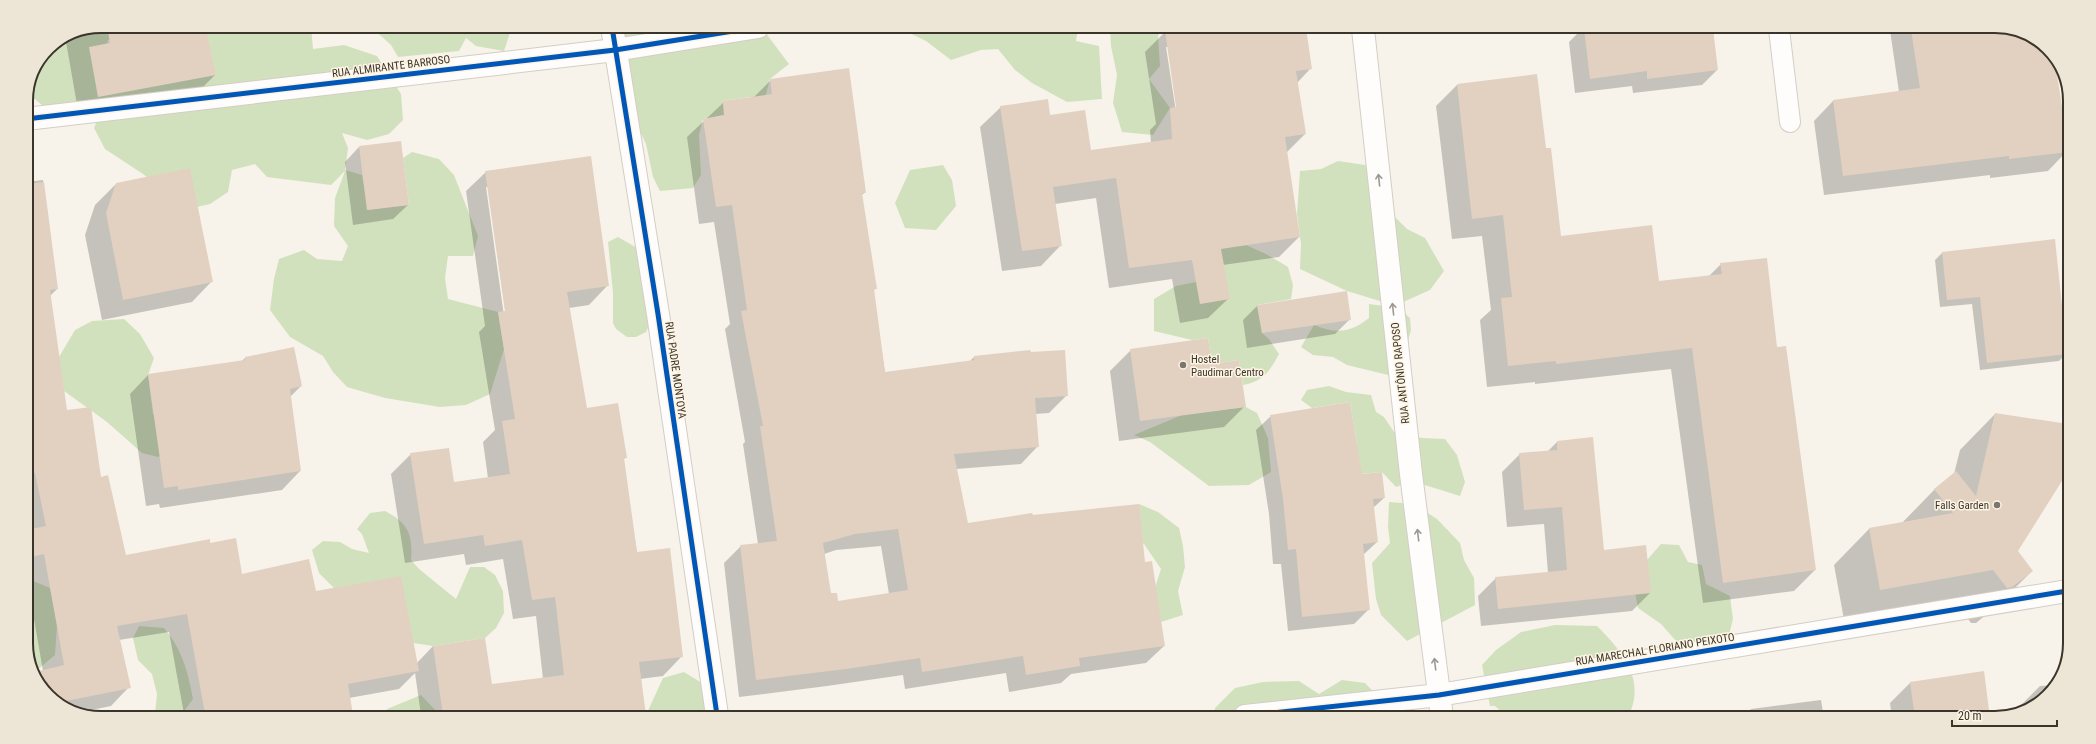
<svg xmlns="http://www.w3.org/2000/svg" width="2096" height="744" viewBox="0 0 2096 744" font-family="'Roboto Condensed',sans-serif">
<rect width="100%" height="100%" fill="#f7f3ea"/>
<path fill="#d2e1bd" d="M 101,26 L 107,26 L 133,35 L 108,40 L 104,61 L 195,26 L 311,26 L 313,49 L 344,45 L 377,56 L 401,94 L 403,120 L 389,134 L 367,140 L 342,133 L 348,148 L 345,170 L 362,175 L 368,210 L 409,205 L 403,158 L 412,152 L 439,159 L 454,175 L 478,236 L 473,256 L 448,256 L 445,278 L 448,299 L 498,312 L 504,349 L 490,394 L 466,405 L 440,407 L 385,398 L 347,387 L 333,372 L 323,356 L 290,337 L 270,310 L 274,279 L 279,259 L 304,250 L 317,259 L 342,261 L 348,246 L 334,226 L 335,198 L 345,171 L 331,185 L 267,177 L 255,164 L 232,170 L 228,192 L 210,204 L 188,209 L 143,174 L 105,149 L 94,128 L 106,98 L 101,109 L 54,115 L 31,96 L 26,106 L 26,96 L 48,48 L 72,32 Z
M 371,27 L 512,27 L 504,51 L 476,46 L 466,38 L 459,51 L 398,57 L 391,45 Z
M 627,27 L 756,27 L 768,36 L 789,64 L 770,79 L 762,109 L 750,97 L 723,101 L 724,115 L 703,119 L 699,135 L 701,175 L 693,188 L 660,191 L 653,177 L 646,144 L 628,106 L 621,38 Z
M 903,28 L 1078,28 L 1076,41 L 1099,46 L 1102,99 L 1067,102 L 1032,83 L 1015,70 L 998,49 L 981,50 L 951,60 L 926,41 L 903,30 Z
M 1110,28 L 1160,28 L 1158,37 L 1160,66 L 1149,79 L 1170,108 L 1153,135 L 1122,132 L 1113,103 L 1117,75 L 1111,46 Z
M 1338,161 L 1372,166 L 1386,208 L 1407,229 L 1425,238 L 1444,271 L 1430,290 L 1401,303 L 1383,302 L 1347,291 L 1300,269 L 1301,244 L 1297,214 L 1300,171 L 1321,169 Z
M 943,165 L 952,180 L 956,206 L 936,230 L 905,228 L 895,203 L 910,170 Z
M 618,237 L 639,249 L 652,319 L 646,332 L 636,337 L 627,337 L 616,329 L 613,323 L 613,293 L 608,242 Z
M 1246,245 L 1266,254 L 1288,267 L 1293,285 L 1291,299 L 1257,305 L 1262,333 L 1269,339 L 1279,354 C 1270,371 1262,382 1243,385 L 1239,360 L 1212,364 L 1208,338 L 1192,340 L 1154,331 L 1154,299 L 1176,286 L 1196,282 L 1216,248 Z
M 1369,304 L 1399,308 L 1410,318 L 1411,330 L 1408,341 L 1411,364 L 1392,376 L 1347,365 L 1333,357 L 1313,355 L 1301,347 L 1314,325 C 1336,334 1350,333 1369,318 Z
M 124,319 L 140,334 L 154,358 L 148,375 L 153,414 L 177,421 L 172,452 L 158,457 L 142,453 L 107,422 L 64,391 L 59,357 L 75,330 L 92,321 Z
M 1329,386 L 1346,392 L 1371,395 L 1376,412 L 1384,417 L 1394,432 L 1422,438 L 1445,439 L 1457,455 L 1465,482 L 1460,496 L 1412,481 L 1396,487 L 1382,472 L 1305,479 L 1331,449 L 1357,444 L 1350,402 L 1312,408 L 1301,400 L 1307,390 Z
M 1246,407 L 1257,413 L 1268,438 L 1271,472 L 1249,485 L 1209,486 L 1150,442 L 1134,435 L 1182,415 Z
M 1389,502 L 1414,504 L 1437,519 L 1460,543 L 1464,560 L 1474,578 L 1475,605 L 1407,641 L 1381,615 L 1376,599 L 1372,563 L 1390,543 L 1388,527 Z
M 1139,504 L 1158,512 L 1179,528 L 1183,546 L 1185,567 L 1178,591 L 1183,615 L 1161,622 L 1151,600 L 1161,569 L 1144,544 L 1135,535 Z
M 385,511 C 408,523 413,534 411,560 L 419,569 L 456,599 L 470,567 L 484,567 L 495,575 L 503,591 L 504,613 L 496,628 L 485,638 L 433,646 L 413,643 L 334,588 L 319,573 L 312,550 L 323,541 L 340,542 L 352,549 L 369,553 L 362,534 L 357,529 L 370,513 Z
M 1661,544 L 1679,545 L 1688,562 L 1702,565 L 1706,584 L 1730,596 L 1733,619 L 1727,643 L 1697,648 L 1677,642 L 1661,624 L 1638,608 L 1632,577 Z
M 26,578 L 50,588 L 57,625 L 55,655 L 36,671 L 37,677 L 26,648 Z
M 1555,625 L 1597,626 C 1622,651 1647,680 1628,717 L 1507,717 L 1495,706 L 1490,706 L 1482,665 L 1496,650 L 1521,632 Z
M 139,626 L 164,628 C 182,649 188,672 193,699 L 182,714 L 155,714 L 157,694 L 152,674 L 138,660 L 133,638 Z
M 684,672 L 702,683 L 711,715 L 646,715 L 663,678 Z
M 1342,680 L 1365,683 L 1399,717 L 1418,714 L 1420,717 L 1214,716 L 1215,708 L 1235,688 L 1263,682 L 1299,681 L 1319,694 Z
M 421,695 L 440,715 L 386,715 L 387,709 Z"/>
<path fill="#0003" fill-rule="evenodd" d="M 101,26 L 204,26 L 215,75 L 196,94 L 79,116 L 65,36 L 72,32 Z
M 1188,28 L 1311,68 L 1297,83 L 1305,134 L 1286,153 L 1299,237 L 1279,257 L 1223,265 L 1229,298 L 1208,318 L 1180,323 L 1172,279 L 1109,288 L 1096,198 L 1055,204 L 1061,245 L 1041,266 L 1002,271 L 980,127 L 1001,107 L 1049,117 L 1090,151 L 1151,143 L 1150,130 L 1156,124 L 1145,52 L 1165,32 ZM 1166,47 L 1168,47 L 1178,112 L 1176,112 Z
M 1582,29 L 1712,29 L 1717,70 L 1702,85 L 1633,93 L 1632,86 L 1575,93 L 1569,42 Z
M 1890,30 L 2019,30 L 2045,49 L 2048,71 L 2067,151 L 2048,171 L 1990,178 L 1990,175 L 1824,195 L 1814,121 L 1833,101 L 1899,92 Z
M 771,80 L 865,192 L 861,196 L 876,288 L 873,291 L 885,373 L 970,361 L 974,357 L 1067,395 L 1049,413 L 1035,414 L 1038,446 L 1021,464 L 956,469 L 967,524 L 1145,563 L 1164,646 L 1146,663 L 1071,674 L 1061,683 L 1009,692 L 1006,673 L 905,689 L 903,675 L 827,686 L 739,697 L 724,563 L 741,546 L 758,544 L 743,444 L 745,442 L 725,329 L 730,324 L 714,222 L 699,224 L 687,137 L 724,102 L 753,98 ZM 881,546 L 889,594 L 837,602 L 830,595 L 824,554 L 836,550 Z
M 1457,85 L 1545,149 L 1560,237 L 1658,282 L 1708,277 L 1721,264 L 1815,570 L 1794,591 L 1703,603 L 1671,369 L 1535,384 L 1535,382 L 1487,387 L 1480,320 L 1491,310 L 1482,236 L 1452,239 L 1436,106 Z
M 359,147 L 408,205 L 393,219 L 353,225 L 345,162 Z
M 486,172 L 608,285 L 589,305 L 569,308 L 586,409 L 626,457 L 623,460 L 637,553 L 682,656 L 663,676 L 640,679 L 645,715 L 421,715 L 415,673 L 399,689 L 349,698 L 351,715 L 184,714 L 169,632 L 119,640 L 129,687 L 111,706 L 76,713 L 42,689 L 36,673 L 43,671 L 26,573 L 26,182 L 43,180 L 57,289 L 50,296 L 66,411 L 100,478 L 125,556 L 210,544 L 242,575 L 315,593 L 416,664 L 433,646 L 491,685 L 543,679 L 536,616 L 513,619 L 503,559 L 466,565 L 464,554 L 405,563 L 391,474 L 411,454 L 454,483 L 488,478 L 483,442 L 495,430 L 479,332 L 485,326 L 466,191 ZM 486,187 L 488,187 L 506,316 L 504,316 Z
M 116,184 L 212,281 L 192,302 L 102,320 L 85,235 L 95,205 Z
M 1942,253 L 2066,354 L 2059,361 L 1980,370 L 1972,304 L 1940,307 L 1935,260 Z
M 1258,305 L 1350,319 L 1335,334 L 1247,348 L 1243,320 Z
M 1131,350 L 1211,365 L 1245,406 L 1224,427 L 1119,441 L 1110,371 Z
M 245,358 L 301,386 L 290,397 L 300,471 L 282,490 L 160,508 L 159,504 L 146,506 L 130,394 L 148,375 L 241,362 Z
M 1995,414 L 2068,425 L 2067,471 L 2017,551 L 2032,571 L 1997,606 L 1976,623 L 1971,623 L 1957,604 L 1845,625 L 1834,565 L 1869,529 L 1901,524 L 1934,490 L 1954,474 L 1960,450 Z
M 1271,416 L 1361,475 L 1384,498 L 1373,508 L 1377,542 L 1363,555 L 1369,609 L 1354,624 L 1288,631 L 1281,564 L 1273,564 L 1269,514 L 1256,430 Z
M 1557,442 L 1603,551 L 1650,593 L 1632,611 L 1481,626 L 1478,596 L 1496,578 L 1548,573 L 1544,524 L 1507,527 L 1502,472 L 1520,454 L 1547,452 Z
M 1911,682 L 1989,718 L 1892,718 L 1890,703 Z
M 2053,685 L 2041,703 L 2021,709 L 2021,705 L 2040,686 Z
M 1821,700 L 1824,718 L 1743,717 L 1751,709 Z"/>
<path fill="#e2d1c1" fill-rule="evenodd" d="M 107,26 L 205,26 L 216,75 L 98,97 L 89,47 L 110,43 Z
M 1181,28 L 1306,28 L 1312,69 L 1296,71 L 1306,134 L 1285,137 L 1300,237 L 1221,249 L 1230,299 L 1200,304 L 1192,260 L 1129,268 L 1116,178 L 1053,187 L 1062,246 L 1022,251 L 1000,106 L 1048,99 L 1050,115 L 1085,110 L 1091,150 L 1172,139 L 1170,108 L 1176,107 L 1165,31 Z
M 1584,29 L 1713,29 L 1718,70 L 1647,79 L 1647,71 L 1590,79 Z
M 1911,30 L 2019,30 L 2054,55 L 2069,152 L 2009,159 L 2009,156 L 1843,176 L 1833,100 L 1920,88 Z
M 849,68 L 866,193 L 862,193 L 877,289 L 874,289 L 885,372 L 974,360 L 974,356 L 1030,350 L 1031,352 L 1065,350 L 1068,396 L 1035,398 L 1039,447 L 954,454 L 968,523 L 1032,513 L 1033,515 L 1139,504 L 1145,562 L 1152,561 L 1165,646 L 1079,658 L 1080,666 L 1026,675 L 1023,656 L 922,672 L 920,658 L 846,669 L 756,680 L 740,545 L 777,541 L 760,426 L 763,426 L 741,311 L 747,310 L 732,205 L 716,207 L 703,119 L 724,115 L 723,101 L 772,94 L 770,79 ZM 898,529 L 908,590 L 838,601 L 837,593 L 831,593 L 823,543 L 855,534 Z
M 1537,74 L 1546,148 L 1551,148 L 1561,236 L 1652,225 L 1659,281 L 1722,274 L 1720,263 L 1767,258 L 1777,347 L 1786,346 L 1816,570 L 1723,583 L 1692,348 L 1556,364 L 1556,361 L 1508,366 L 1501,298 L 1512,297 L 1503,215 L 1472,219 L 1457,84 Z
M 401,141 L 409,205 L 367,210 L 359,146 Z
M 591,156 L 609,286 L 567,292 L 587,408 L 618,403 L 627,458 L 624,458 L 637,552 L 670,548 L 683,657 L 639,662 L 646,715 L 443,715 L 433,646 L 485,638 L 492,684 L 564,675 L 555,597 L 532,600 L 522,540 L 485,546 L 483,535 L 424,544 L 410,453 L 449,448 L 454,482 L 510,474 L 502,421 L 515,419 L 498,312 L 505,311 L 485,171 Z
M 190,168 L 213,282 L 123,300 L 106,213 L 116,183 Z
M 44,182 L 58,289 L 50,290 L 67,410 L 91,407 L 101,477 L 108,475 L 126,555 L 210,539 L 210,543 L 236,538 L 242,574 L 309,559 L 316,591 L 401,576 L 419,671 L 348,684 L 353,715 L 205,714 L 187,614 L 117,626 L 131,688 L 61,702 L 42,689 L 35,672 L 64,665 L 44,554 L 26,558 L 26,530 L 46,526 L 35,473 L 26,474 L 26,184 Z
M 2055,239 L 2067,354 L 1987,363 L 1980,297 L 1947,300 L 1942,252 Z
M 1347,291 L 1351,320 L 1262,333 L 1257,305 Z
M 1208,338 L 1212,364 L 1239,360 L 1246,407 L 1140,421 L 1130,349 Z
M 294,347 L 302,386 L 290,389 L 301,471 L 178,490 L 178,486 L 164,488 L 148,374 L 245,360 L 245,357 Z
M 1350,402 L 1362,474 L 1382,472 L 1385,498 L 1373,499 L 1378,542 L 1363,544 L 1370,610 L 1302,617 L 1296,549 L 1288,550 L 1283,499 L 1270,415 Z
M 1995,413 L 2068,424 L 2067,473 L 2018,551 L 2033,571 L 2012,587 L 2007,588 L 1993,570 L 1880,590 L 1869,528 L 1953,513 L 1934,489 L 1956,471 L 1976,496 Z
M 1593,437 L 1604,550 L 1646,545 L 1651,593 L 1498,609 L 1495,577 L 1567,570 L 1562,507 L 1524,510 L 1519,453 L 1557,450 L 1557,441 Z
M 1984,671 L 1990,718 L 1915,718 L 1910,682 Z"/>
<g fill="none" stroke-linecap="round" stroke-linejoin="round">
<defs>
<path id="lane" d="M 1779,29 L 1790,122"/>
<path id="street" d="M 612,27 L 658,314 L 717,715
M 1363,29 L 1411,474 L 1442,717
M 26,119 L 615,50 L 758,27
M 1245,716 L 1439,695 L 2067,591"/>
</defs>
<use href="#lane" stroke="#d3cec5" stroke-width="22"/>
<use href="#street" stroke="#d3cec5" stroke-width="24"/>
<use href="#lane" stroke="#fefdfc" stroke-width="20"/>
<use href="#street" stroke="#fefdfc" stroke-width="22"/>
<defs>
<path id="cycleway" d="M 612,27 L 658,314 L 717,715
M 26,119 L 615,50 L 758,27
M 1245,716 L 1439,695 L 2067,591"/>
</defs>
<use href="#cycleway" stroke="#fdf4e4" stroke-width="8"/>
<use href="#cycleway" stroke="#0057b8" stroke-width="5"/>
</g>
<defs><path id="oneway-shaft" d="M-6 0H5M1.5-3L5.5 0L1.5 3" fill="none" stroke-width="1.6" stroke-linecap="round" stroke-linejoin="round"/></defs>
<g stroke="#9c9893">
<use href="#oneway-shaft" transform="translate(1379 180) rotate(-96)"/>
<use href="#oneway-shaft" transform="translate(1393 309) rotate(-96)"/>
<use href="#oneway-shaft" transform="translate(1418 535) rotate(-97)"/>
<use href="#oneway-shaft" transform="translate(1435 664) rotate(-97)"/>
</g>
<g fill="#7c776d" stroke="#fdf4e4" stroke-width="1.5">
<circle cx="1183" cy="365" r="4"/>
<circle cx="1997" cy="505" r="4"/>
</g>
<g text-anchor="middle" stroke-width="3" stroke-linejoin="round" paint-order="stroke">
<g font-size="11" fill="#3a342a" stroke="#fdf4e4">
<text transform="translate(391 66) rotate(-7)" y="4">RUA ALMIRANTE BARROSO</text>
<text transform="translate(676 370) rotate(82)" y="4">RUA PADRE MONTOYA</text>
<text transform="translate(1400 373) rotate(-96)" y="4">RUA ANTÔNIO RAPOSO</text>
<text transform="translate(1655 649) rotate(-9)" y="4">RUA MARECHAL FLORIANO PEIXOTO</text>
</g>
<g font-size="11" fill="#3a342a" stroke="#fdf4e4" text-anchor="start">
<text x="1191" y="363">Hostel<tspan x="1191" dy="13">Paudimar Centro</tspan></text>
<text x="1989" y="509" text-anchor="end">Falls Garden</text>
</g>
</g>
<path d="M0 0H2096V744H0ZM101 33H1995A68 68 0 0 1 2063 101V643A68 68 0 0 1 1995 711H101A68 68 0 0 1 33 643V101A68 68 0 0 1 101 33Z" fill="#ede5d5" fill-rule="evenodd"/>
<path fill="none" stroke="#3a342a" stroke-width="2" d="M101 33H1995A68 68 0 0 1 2063 101V643A68 68 0 0 1 1995 711H101A68 68 0 0 1 33 643V101A68 68 0 0 1 101 33Z"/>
<path d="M1952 720v6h105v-6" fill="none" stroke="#3a342a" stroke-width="2"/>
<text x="1958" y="720" font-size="12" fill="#3a342a" stroke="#fdf4e4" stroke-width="3" paint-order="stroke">20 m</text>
</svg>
